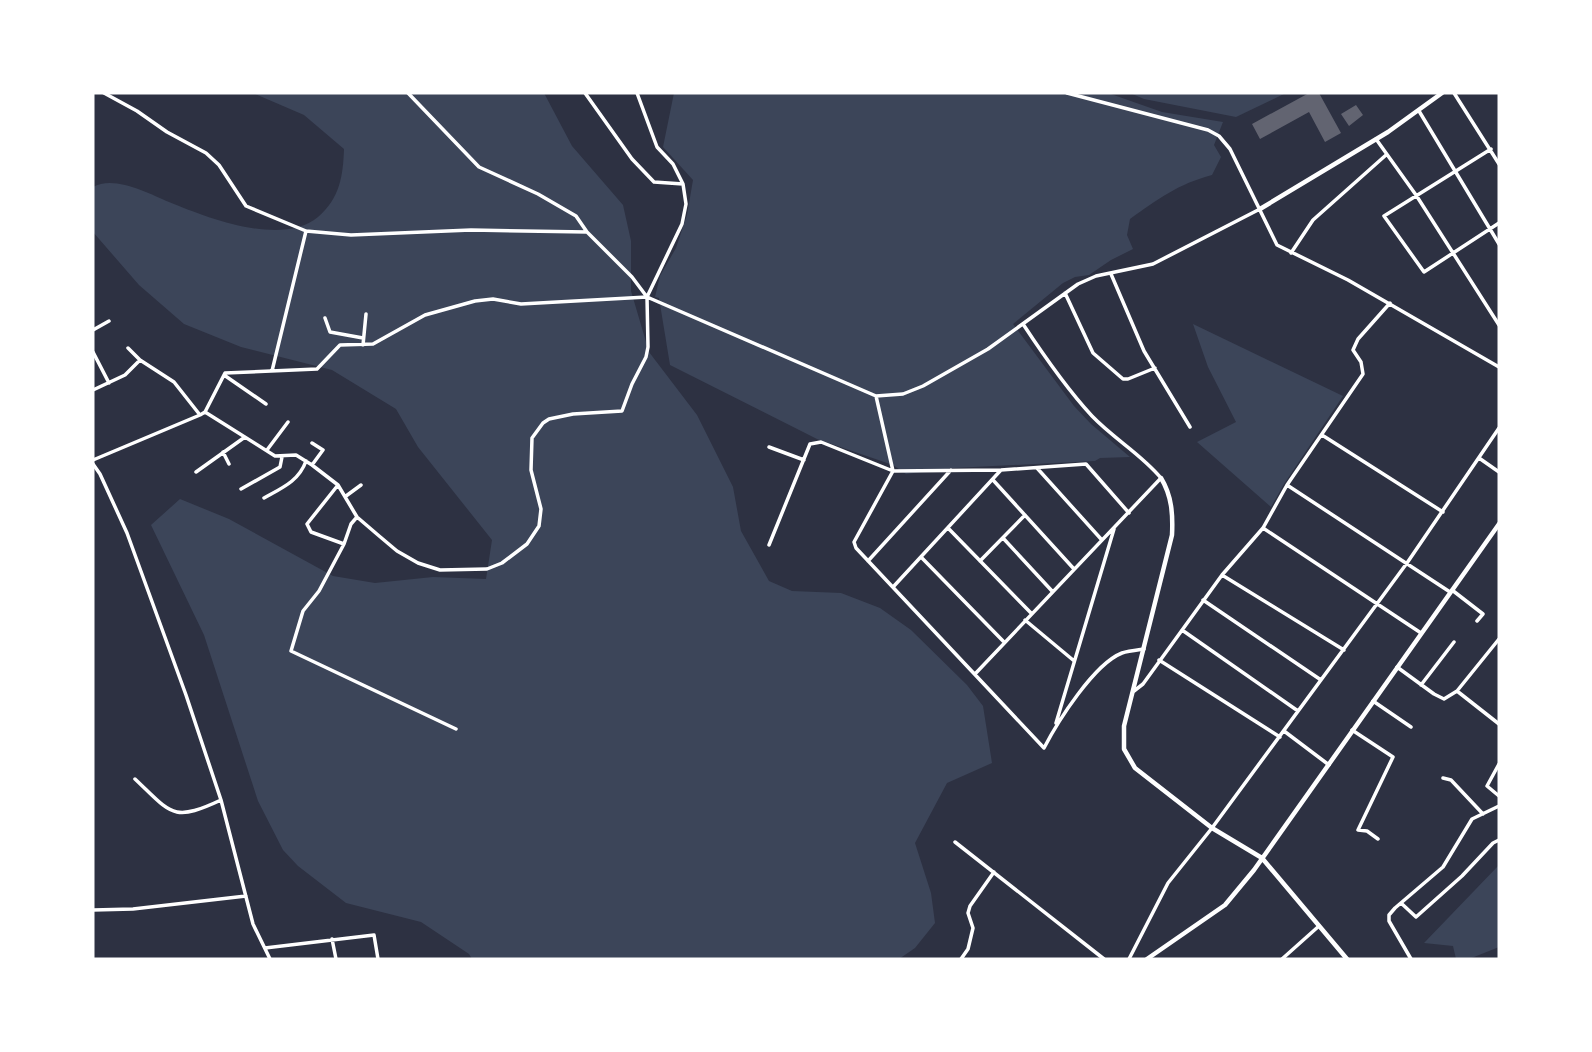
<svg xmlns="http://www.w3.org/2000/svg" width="1592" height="1052" viewBox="0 0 1592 1052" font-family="Commissioner,sans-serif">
<rect width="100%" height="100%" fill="#2d3142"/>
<path fill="#3c4559" d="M 253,93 L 544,93 L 572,146 L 623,205 L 631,241 L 631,291 L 649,352 L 697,415 L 733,487 L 741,531 L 769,581 L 792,591 L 841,593 L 880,608 L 911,630 L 967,685 L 983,706 L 992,763 L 947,783 L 915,843 L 931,893 L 935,923 L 915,948 L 899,959 L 472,959 L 469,954 L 421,922 L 346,903 L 298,866 L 283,850 L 258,801 L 204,635 L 151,525 L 180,499 L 229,519 L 333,576 L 375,583 L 433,577 L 486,579 L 492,540 L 418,447 L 396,409 L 332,370 L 241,347 L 184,324 L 139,285 L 93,232 L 93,187 C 114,175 148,193 169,202 C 208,218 282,247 318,217 C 340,198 343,176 344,149 L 304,115 Z
M 674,93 L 1108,93 L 1162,112 L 1223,122 L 1214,145 L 1221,157 L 1212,175 C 1178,184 1158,199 1130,219 L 1127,235 L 1133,249 L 1111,260 L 1089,275 L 1075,277 L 1063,283 L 1013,324 L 1074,406 L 1091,424 L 1130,457 L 1100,458 L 1095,461 L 954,468 L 906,474 L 893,465 L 817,439 L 670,365 L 659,298 L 655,297 L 660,276 L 676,248 L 687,215 L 693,180 L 663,147 Z
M 1130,93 L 1286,93 L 1236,117 L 1144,99 Z
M 1193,324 L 1343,396 L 1284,484 L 1271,507 L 1197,442 L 1236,422 L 1208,367 Z
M 1499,865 L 1499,947 L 1469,959 L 1456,959 L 1453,946 L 1424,943 Z"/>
<path fill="#626471" d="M 1309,93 L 1319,93 L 1341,133 L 1325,142 L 1309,112 L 1260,139 L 1252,124 Z
M 1356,105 L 1363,115 L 1349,126 L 1341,114 Z"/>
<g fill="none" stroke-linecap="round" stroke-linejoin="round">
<path stroke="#fff" stroke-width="3.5" d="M 104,93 L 137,111 L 167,132 L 206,153 L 219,165 L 246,206 L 306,231 L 351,235 L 471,230 L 587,232
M 408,93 L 479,167 L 538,194 L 576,216 L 587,232 L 632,277 L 647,297
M 585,93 L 632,159 L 654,182 L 683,184
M 1067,93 L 1208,130 L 1219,136 L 1230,149 L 1277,245 L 1348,280 L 1499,367
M 1454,93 L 1499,164
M 1419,111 L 1499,244
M 1376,139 L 1416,195 L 1499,325
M 1491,149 L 1384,216 L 1424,272 L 1499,223
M 1291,253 L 1313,220 L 1386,155
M 1111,274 L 1144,351 L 1190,427
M 1065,293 L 1093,353 L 1123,379 L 1128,379 L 1155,368
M 325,318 L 330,332 L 363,338
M 93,330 L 109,321
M 363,345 L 366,314
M 128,348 L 140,360 L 174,382 L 200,415
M 93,352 L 109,383
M 272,371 L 306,231
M 224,375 L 266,404
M 93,390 L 125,375 L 140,360
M 876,396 L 893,471 L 854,542 L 856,548 L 1044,748 C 1058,721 1094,664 1122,653 C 1128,651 1137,650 1144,649
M 205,412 L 275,456 L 296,455 L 312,465 L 338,485 L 357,517 L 378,535 L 397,551 L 418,563 L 440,570 L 487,569 L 502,563 L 527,544 L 539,526 L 541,509 L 531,470 L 532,438 L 543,423 L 549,419 L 573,414 L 622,411 L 632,384 L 646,357 L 648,347 L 647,297 L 682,224 L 686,204 L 683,184 L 673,164 L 657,147 L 637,93
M 1322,435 L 1443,512
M 312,443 L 323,450 L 312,465
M 769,447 L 804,460
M 267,450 L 288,422
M 223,452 L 229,464
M 1479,458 L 1499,472
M 93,460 L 200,415 L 205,412 L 225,373 L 317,369 L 340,345 L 373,344 L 425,315 L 475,301 L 493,299 L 521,304 L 647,297 L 876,396 L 903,394 L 923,386 L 988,349 L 1078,284 L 1096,276 L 1153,264 L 1260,209
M 93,464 L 100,474 L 127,533 L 186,695 L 221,800 L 253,924 L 270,959
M 1037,468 L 1101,539
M 196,472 L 245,437
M 993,480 L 1074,569
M 338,485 L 307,524 L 311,532 L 344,544
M 1287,485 L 1450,592
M 241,489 L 280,467 L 282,457
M 346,496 L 361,485
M 264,498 C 282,488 299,481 306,461
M 357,517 L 351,524 L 344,544 L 319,591 L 303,611 L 291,651 L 456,729
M 948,528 L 1031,613
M 1263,528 L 1421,633
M 1003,538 L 1052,591
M 769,545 L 810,444 L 821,442 L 893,471 L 1001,470 L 1086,464 L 1129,513
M 921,557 L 1004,642
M 868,561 L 951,470
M 980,561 L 1025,515
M 1222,575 L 1344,650
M 894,586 L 1001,470
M 1452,590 L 1483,614 L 1477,621
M 1203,600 L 1321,680
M 1025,620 L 1073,660
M 1182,630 L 1298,711
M 1159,660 L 1280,737
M 1397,667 L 1434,694 L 1444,699 L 1457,691 L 1499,639
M 975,674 L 1161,478 C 1141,454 1114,439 1092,416 C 1066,388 1044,356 1023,324
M 1421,685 L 1454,642
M 1134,691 L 1143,684 L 1222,575 L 1263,528 L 1287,485 L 1363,374 L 1361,362 L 1353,350 L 1358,339 L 1390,303
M 1457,691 L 1499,724
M 1373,701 L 1411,727
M 1056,723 L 1114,529
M 1352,730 L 1393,757 L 1358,830 L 1367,831 L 1378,839
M 1284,731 L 1329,765
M 1499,764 L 1487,786 L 1499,796
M 1443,778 L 1451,780 L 1483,814
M 135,779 C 171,813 172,823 221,800
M 955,842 L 1104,959
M 1401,903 L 1416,917 L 1462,876 L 1493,843 L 1499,840
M 93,910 L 133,909 L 246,896
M 332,939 L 336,959
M 265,948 L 374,935 L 378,959
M 961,959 L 968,949 L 973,928 L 968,913 L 970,906 L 994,872
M 1129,959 L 1168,883 L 1212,828 L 1407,563 L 1499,428
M 1282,959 L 1319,926
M 1411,959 L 1389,921 L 1389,915 L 1395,908 L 1443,867 L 1472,819 L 1499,806"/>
<path stroke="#fff" stroke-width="4.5" d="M 1260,209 L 1388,132 L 1442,93
M 1161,478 C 1172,496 1173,515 1172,535 L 1124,726 L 1124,749 L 1135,768 L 1212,828 L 1262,858 L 1347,959
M 1147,959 L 1225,905 L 1254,870 L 1499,524"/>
</g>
<rect width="1592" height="1052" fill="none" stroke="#ffffff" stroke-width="189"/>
</svg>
